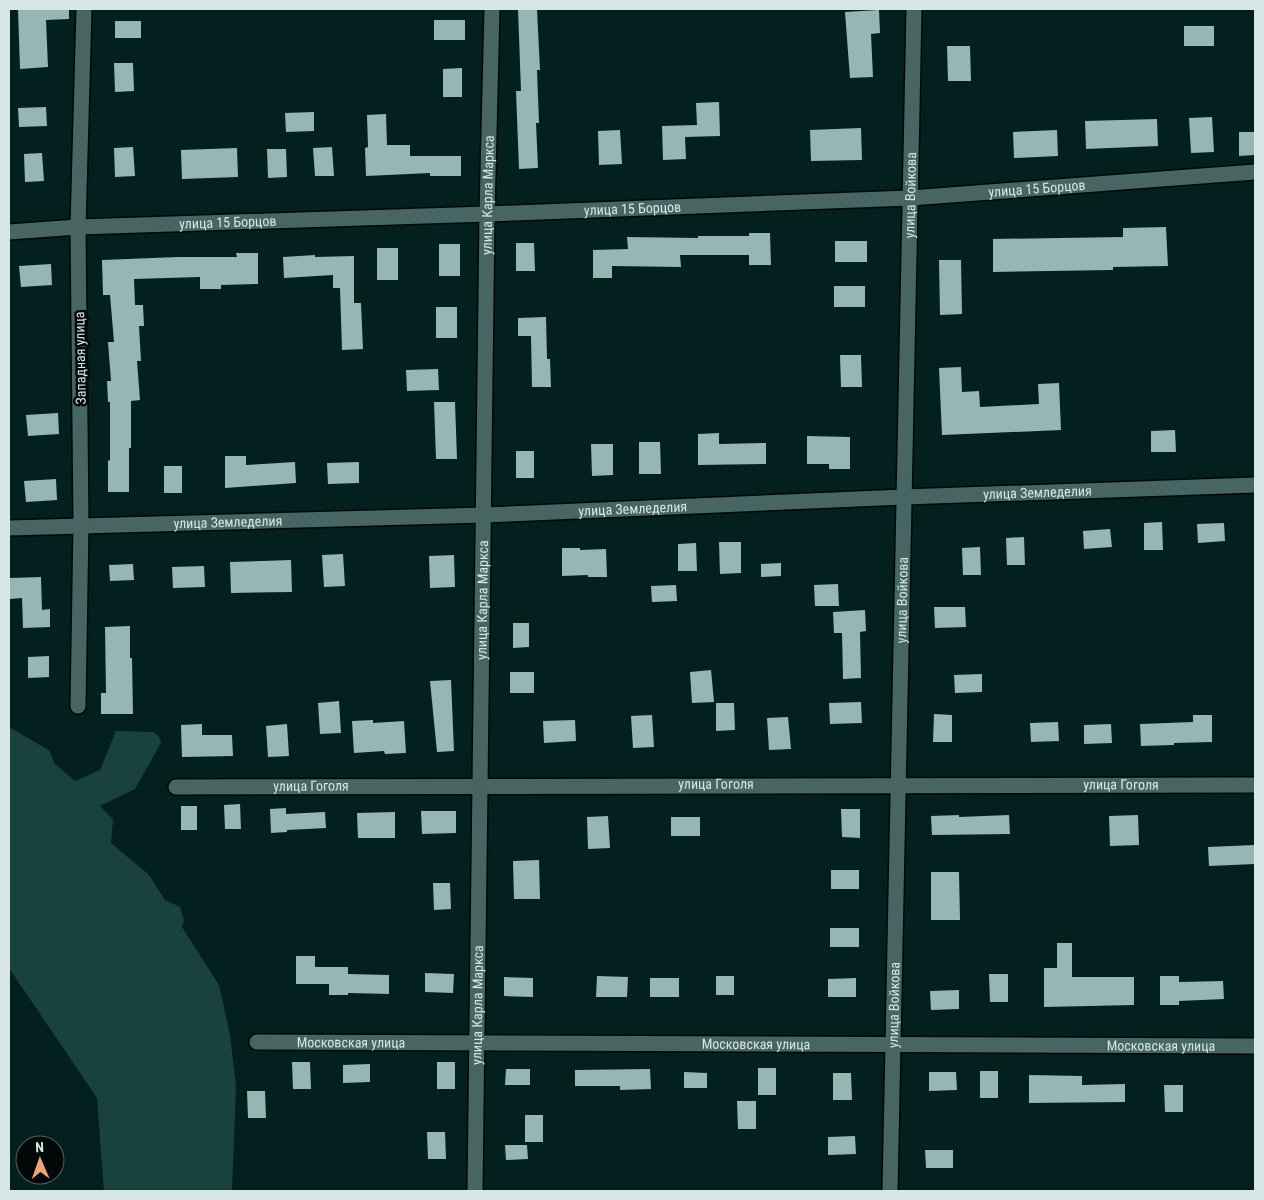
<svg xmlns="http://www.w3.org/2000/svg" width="1264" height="1200" viewBox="0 0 1264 1200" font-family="'Roboto Condensed',sans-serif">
<rect width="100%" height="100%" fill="#03201f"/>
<path fill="#19423f" d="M 9,727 L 50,751 L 54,763 L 75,781 L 100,770 L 116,731 L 153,732 L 159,736 L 161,743 L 135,789 L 100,806 L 113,819 L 111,843 L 149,875 L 165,900 L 180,907 L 184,921 L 182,927 L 219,985 L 230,1035 L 236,1086 L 232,1191 L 104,1191 L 97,1098 L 9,968 Z"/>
<path fill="#96b6b3" d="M 18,9 L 69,9 L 69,19 L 46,20 L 48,67 L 20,69 Z
M 518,9 L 537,9 L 540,70 L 537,70 L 539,123 L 536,123 L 538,168 L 519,169 L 516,91 L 521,91 Z
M 879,10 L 880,33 L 871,34 L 873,77 L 850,78 L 845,12 Z
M 434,20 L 465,20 L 465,40 L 434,40 Z
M 115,21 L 141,21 L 141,38 L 115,38 Z
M 1184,26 L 1214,26 L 1214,46 L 1184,46 Z
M 947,46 L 970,46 L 971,81 L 948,81 Z
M 114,63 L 133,63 L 134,91 L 115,92 Z
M 462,68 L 462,97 L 443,97 L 443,69 Z
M 719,102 L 720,136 L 685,137 L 686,159 L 663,160 L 662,126 L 697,125 L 696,103 Z
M 46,107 L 47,126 L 19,127 L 18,108 Z
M 314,112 L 314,131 L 286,132 L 285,113 Z
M 386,114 L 387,145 L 410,145 L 410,156 L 461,156 L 461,176 L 430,176 L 430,173 L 366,176 L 365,148 L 368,147 L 367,115 Z
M 1212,117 L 1214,152 L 1191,153 L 1189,118 Z
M 1157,119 L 1158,146 L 1086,149 L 1085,121 Z
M 861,128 L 862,160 L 811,161 L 810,130 Z
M 620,130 L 622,164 L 599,165 L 598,131 Z
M 1057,130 L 1058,156 L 1014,158 L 1013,132 Z
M 1239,132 L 1255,132 L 1255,155 L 1239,156 Z
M 133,147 L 135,176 L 115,177 L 114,148 Z
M 332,147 L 334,176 L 315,176 L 313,148 Z
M 237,148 L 238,177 L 182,179 L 181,150 Z
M 267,149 L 286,149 L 287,177 L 268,178 Z
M 42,153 L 44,181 L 25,182 L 24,154 Z
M 1166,227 L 1168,266 L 1113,267 L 1113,270 L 993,272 L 993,239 L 1123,237 L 1123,228 Z
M 749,233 L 770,233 L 771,265 L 749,265 L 749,255 L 680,255 L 681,267 L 612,266 L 612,278 L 593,278 L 593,250 L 628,249 L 627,237 L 698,238 L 698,236 L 749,236 Z
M 835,241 L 867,241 L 867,262 L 835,262 Z
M 516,243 L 534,243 L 535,271 L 516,271 Z
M 439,244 L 460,244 L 460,276 L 439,276 Z
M 377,248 L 398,248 L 398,280 L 377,280 Z
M 236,253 L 258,253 L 258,284 L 221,285 L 221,289 L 200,289 L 200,277 L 134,279 L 135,305 L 143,305 L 144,326 L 139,326 L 141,361 L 137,361 L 140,400 L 131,401 L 131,448 L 129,448 L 129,492 L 108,492 L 108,461 L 110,460 L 110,402 L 108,402 L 107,381 L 111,381 L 108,342 L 114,342 L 110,295 L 103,295 L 102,260 L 178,257 L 237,257 Z
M 315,255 L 315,257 L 354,256 L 354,303 L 361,303 L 363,349 L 342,350 L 340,288 L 333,288 L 333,275 L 284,278 L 283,257 Z
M 939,260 L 961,260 L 962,314 L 940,315 Z
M 51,264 L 52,285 L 21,287 L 19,266 Z
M 834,286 L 865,286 L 865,307 L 834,307 Z
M 436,307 L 457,307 L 457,338 L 436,338 Z
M 546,317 L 547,359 L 550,359 L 551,387 L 532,387 L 531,336 L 518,336 L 518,318 Z
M 840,355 L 861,355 L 862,387 L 841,387 Z
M 961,367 L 962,392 L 979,391 L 980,407 L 1039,404 L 1038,384 L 1059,383 L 1061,430 L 942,435 L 939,368 Z
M 438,369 L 439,390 L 407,391 L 406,370 Z
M 434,402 L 455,402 L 457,459 L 436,459 Z
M 58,413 L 59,434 L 28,436 L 26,415 Z
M 1175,430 L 1176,452 L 1151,452 L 1151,431 Z
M 719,433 L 719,444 L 766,443 L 766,464 L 698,465 L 698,434 Z
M 807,436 L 850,437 L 850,469 L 829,469 L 829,464 L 807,464 Z
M 639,442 L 660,442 L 661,474 L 639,474 Z
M 591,444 L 613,444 L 613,475 L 592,476 Z
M 516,451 L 534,451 L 534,478 L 516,478 Z
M 225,456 L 246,456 L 246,465 L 295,462 L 296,483 L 225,488 Z
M 359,462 L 359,483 L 328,484 L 327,463 Z
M 164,466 L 182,466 L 182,493 L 164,493 Z
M 56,479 L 57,500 L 26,502 L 24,481 Z
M 1162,522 L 1163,550 L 1144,550 L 1144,523 Z
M 1224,523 L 1225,541 L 1198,543 L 1197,524 Z
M 1110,529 L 1112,547 L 1084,549 L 1083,531 Z
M 1024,537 L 1025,565 L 1007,565 L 1006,538 Z
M 719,542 L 741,542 L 741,573 L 720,574 Z
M 696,543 L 697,571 L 678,571 L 678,544 Z
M 980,547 L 981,575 L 963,575 L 962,548 Z
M 562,548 L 580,548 L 580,550 L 606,549 L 607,577 L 588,577 L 588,575 L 562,576 Z
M 343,554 L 345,586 L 324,587 L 322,555 Z
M 454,555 L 455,587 L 430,588 L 429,556 Z
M 291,560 L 292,592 L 231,593 L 230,562 Z
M 781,563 L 781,576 L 761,577 L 761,564 Z
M 133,564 L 134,580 L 110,581 L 109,565 Z
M 204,566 L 205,587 L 173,588 L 172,567 Z
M 41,577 L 42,610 L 50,609 L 50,627 L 23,628 L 22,598 L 10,599 L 9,578 Z
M 838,584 L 839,606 L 815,606 L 814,585 Z
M 676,585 L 677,601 L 652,602 L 651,586 Z
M 934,607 L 965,607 L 966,627 L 935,628 Z
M 865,610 L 866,631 L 860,632 L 861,678 L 843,679 L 842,633 L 834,633 L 833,612 Z
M 513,623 L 529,623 L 529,647 L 513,648 Z
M 130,626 L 130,658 L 132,658 L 133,714 L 101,714 L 101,693 L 106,693 L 105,627 Z
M 49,656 L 49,677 L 28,678 L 28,657 Z
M 711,670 L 714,702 L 692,703 L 690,672 Z
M 510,672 L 534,672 L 534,693 L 510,693 Z
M 982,674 L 982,692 L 955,693 L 954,675 Z
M 451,680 L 454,751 L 437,752 L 430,681 Z
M 339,701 L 341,733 L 320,734 L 318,703 Z
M 861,702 L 862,723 L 830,724 L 829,703 Z
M 716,703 L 734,703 L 735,730 L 716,731 Z
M 934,714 L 952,715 L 952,742 L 933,742 Z
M 652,715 L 654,747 L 633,748 L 631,716 Z
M 1193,715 L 1212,715 L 1212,742 L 1174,743 L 1174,745 L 1141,746 L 1140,724 L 1193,722 Z
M 788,717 L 791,749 L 769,750 L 767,718 Z
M 373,720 L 373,723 L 404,721 L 406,753 L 385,754 L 384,751 L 354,753 L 352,721 Z
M 575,720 L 576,741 L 544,743 L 543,721 Z
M 1058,722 L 1059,741 L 1031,742 L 1030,723 Z
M 202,724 L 202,735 L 232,735 L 233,756 L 182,757 L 181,725 Z
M 287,724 L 289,756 L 268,757 L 266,726 Z
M 1111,724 L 1112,743 L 1084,744 L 1084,725 Z
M 240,804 L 241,829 L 225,829 L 224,805 Z
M 181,806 L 197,806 L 197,830 L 181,830 Z
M 286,808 L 286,814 L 325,812 L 326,828 L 287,830 L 287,832 L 271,833 L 270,809 Z
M 841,809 L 860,809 L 860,838 L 842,837 Z
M 421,811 L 456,811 L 456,833 L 422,834 Z
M 395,812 L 395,838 L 358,838 L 357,813 Z
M 959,815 L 959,817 L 1009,815 L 1010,834 L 932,835 L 931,816 Z
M 1138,815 L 1139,845 L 1110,846 L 1109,816 Z
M 608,816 L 610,848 L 588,849 L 587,817 Z
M 671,817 L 700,817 L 700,836 L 671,836 Z
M 1255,845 L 1255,864 L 1209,866 L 1208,847 Z
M 539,860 L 540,899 L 514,899 L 513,861 Z
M 831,870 L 859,870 L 859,889 L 831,889 Z
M 931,872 L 959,872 L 960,920 L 931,920 Z
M 433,883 L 450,883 L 451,909 L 434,910 Z
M 830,928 L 859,928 L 859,947 L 830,947 Z
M 1057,943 L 1072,943 L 1072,977 L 1134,977 L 1134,1005 L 1044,1007 L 1044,968 L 1057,968 Z
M 296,956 L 315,956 L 315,967 L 348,967 L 348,974 L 389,975 L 389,994 L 348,993 L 348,995 L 329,995 L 329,984 L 296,984 Z
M 425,973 L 454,974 L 453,993 L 425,992 Z
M 989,974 L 1008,974 L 1008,1002 L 990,1002 Z
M 597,976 L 628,977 L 627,997 L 596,997 Z
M 716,976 L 734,976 L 734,995 L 716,995 Z
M 1160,976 L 1179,976 L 1179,982 L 1223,981 L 1224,999 L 1179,1001 L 1179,1005 L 1160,1005 Z
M 504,977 L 533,978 L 533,997 L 504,996 Z
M 650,978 L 679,978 L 679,997 L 650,997 Z
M 856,978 L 856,997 L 828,997 L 828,979 Z
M 959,990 L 959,1009 L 931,1010 L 930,991 Z
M 292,1062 L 310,1062 L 311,1089 L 293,1089 Z
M 437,1062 L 455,1062 L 455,1089 L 437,1089 Z
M 370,1064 L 370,1082 L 343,1083 L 343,1065 Z
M 758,1068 L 776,1068 L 776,1095 L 758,1095 Z
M 506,1069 L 530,1069 L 530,1085 L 505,1085 Z
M 650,1069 L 651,1089 L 620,1090 L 620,1086 L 575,1086 L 575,1070 Z
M 980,1071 L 998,1071 L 998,1098 L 980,1098 Z
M 684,1072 L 707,1073 L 707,1088 L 684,1088 Z
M 929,1072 L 956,1072 L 957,1090 L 929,1091 Z
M 833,1073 L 851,1073 L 852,1100 L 833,1100 Z
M 1029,1075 L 1082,1076 L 1082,1085 L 1125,1084 L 1125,1102 L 1029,1103 Z
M 1164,1085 L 1183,1085 L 1183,1112 L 1165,1112 Z
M 247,1091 L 265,1091 L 266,1118 L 248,1118 Z
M 737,1101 L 756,1101 L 756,1129 L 738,1129 Z
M 525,1115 L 543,1115 L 543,1142 L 525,1142 Z
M 427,1132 L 445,1132 L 446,1159 L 428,1159 Z
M 855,1136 L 856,1154 L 828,1155 L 828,1137 Z
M 505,1145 L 527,1145 L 528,1159 L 506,1160 Z
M 925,1150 L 953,1150 L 953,1168 L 926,1168 Z"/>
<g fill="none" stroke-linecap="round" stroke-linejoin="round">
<defs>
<g id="minor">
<path id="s1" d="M 9,232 L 78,227 L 487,214 L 910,198 L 1255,172"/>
<path id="s2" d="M 9,528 L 484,515 L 904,497 L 1255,485"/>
<path d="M 78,706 L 81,525 L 78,227 L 84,9"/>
<path id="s3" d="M 176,787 C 536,783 896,783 1255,785"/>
<path id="s4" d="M 257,1042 L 1255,1046"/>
<path id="s5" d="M 475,1191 L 487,214 L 492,9"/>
<path id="s6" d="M 890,1191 L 914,9"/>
</g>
</defs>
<use href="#minor" stroke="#000908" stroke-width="18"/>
<use href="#minor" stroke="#476562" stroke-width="15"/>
</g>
<g text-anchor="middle" stroke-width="5" stroke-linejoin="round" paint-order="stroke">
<g font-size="14" fill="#d5e6e4" stroke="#010807">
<text dy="5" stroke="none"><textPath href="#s1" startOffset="1029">улица 15 Борцов</textPath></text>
<text dy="5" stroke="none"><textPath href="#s5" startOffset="996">улица Карла Маркса</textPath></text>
<text dy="5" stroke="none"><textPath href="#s6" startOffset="996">улица Войкова</textPath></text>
<text dy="5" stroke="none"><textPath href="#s1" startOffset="624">улица 15 Борцов</textPath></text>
<text dy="5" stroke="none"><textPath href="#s1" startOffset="219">улица 15 Борцов</textPath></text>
<text transform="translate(80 358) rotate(-91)" y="5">Западная улица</text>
<text dy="5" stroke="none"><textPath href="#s2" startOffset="1029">улица Земледелия</textPath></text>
<text dy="5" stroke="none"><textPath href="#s2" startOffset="624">улица Земледелия</textPath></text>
<text dy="5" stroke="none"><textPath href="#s2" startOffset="219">улица Земледелия</textPath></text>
<text dy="5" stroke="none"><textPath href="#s5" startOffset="591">улица Карла Маркса</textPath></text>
<text dy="5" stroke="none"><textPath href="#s6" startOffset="591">улица Войкова</textPath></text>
<text dy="5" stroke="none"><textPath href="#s3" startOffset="540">улица Гоголя</textPath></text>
<text dy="5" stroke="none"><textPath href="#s3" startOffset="945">улица Гоголя</textPath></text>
<text dy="5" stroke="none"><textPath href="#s3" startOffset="135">улица Гоголя</textPath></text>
<text dy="5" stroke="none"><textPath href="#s5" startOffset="186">улица Карла Маркса</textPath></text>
<text dy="5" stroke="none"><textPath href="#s6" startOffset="186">улица Войкова</textPath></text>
<text dy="5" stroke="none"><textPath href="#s4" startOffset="94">Московская улица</textPath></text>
<text dy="5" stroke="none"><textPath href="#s4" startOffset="499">Московская улица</textPath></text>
<text dy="5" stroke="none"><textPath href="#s4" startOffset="904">Московская улица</textPath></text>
</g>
</g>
<rect width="1264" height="1200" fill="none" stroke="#d5e6e4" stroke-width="20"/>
<g transform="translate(40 1160) rotate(358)"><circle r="24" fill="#010807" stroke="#56615f"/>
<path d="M0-4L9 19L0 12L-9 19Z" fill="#efa378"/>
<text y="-8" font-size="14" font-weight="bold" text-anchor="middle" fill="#d5e6e4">N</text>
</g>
</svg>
